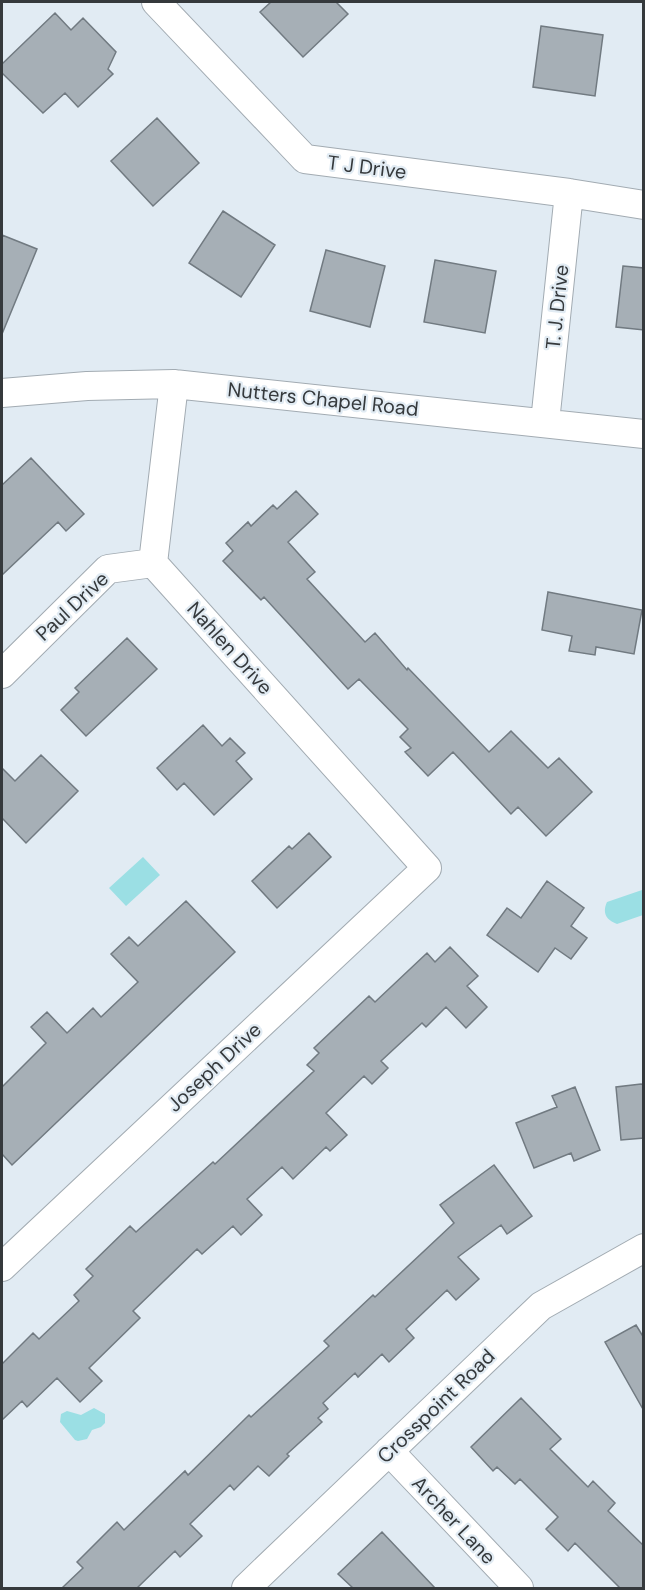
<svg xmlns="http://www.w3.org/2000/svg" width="645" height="1590" viewBox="0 0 645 1590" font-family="'DM Sans',sans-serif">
<rect width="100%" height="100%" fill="#e1ebf3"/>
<path fill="#9bdfe4" d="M 143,857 L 160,875 L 126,906 L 109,888 Z
M 642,890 L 643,915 L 617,924 C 606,920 602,913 607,902 Z
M 94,1408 L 105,1414 L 105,1423 L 101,1427 L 92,1430 L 87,1439 L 78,1441 L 75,1440 L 60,1422 L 61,1414 L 67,1411 L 81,1415 Z"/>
<path fill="#a6afb6" stroke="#717a81" stroke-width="1.5" d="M 271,2 L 336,2 L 348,14 L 303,57 L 260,12 Z
M 55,13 L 71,30 L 83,18 L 116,52 L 108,69 L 113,74 L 78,107 L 65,93 L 43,113 L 2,73 L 2,64 Z
M 541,26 L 603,35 L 595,96 L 533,87 Z
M 157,118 L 199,163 L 153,206 L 111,161 Z
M 223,211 L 275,245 L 241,297 L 189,263 Z
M 2,235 L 37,249 L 2,334 Z
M 326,250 L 385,266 L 370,327 L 310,311 Z
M 435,260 L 496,271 L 485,333 L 424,322 Z
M 623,266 L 644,268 L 644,330 L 616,327 Z
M 31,458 L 84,514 L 66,531 L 58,522 L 2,575 L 2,485 Z
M 296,491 L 318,514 L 288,542 L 315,572 L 307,579 L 365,642 L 375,633 L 407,670 L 408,668 L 489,752 L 511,731 L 548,768 L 559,758 L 592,792 L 546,836 L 518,807 L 511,814 L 453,752 L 428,776 L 405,752 L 411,748 L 400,737 L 408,729 L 359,679 L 348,689 L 264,597 L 261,600 L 223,561 L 233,551 L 226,543 L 248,522 L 251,526 L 273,505 L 277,509 Z
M 548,592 L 642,610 L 634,654 L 596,647 L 595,655 L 569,651 L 572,636 L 542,630 Z
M 127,638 L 157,669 L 86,736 L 61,710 L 79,692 L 75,688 Z
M 203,725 L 222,746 L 230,738 L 245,753 L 236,761 L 252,779 L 214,815 L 184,783 L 177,790 L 157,768 Z
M 41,755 L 78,791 L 26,843 L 2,818 L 2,768 L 15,781 Z
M 309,833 L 331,857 L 277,908 L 252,881 L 289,846 L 292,849 Z
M 547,881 L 584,908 L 571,926 L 587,938 L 571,959 L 555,948 L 538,972 L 487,935 L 507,908 L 521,918 Z
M 186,901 L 235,952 L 12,1165 L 2,1154 L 2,1087 L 46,1043 L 31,1027 L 47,1012 L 67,1033 L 93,1008 L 101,1017 L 138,982 L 111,954 L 129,937 L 138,946 Z
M 450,947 L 478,976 L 467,986 L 487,1007 L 466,1028 L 446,1007 L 426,1027 L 422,1023 L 381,1061 L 388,1068 L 372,1084 L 364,1076 L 326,1113 L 347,1135 L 330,1151 L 326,1147 L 293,1179 L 282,1167 L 247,1199 L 262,1215 L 241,1235 L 233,1226 L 202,1254 L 197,1249 L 133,1311 L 140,1318 L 89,1368 L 102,1381 L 80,1402 L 57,1378 L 27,1407 L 22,1401 L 2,1420 L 2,1364 L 33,1333 L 39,1339 L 79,1301 L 74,1295 L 93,1276 L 86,1269 L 130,1226 L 136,1232 L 213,1162 L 215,1164 L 314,1071 L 307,1065 L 319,1053 L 314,1048 L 369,996 L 375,1002 L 427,953 L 435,962 Z
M 641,1084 L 644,1085 L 644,1138 L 621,1140 L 616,1087 Z
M 575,1087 L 600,1150 L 574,1161 L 571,1153 L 534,1168 L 516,1123 L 557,1107 L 552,1096 Z
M 494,1165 L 532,1216 L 507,1234 L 501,1225 L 458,1257 L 479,1279 L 456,1300 L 447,1290 L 406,1329 L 414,1338 L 389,1362 L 382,1354 L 358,1377 L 355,1373 L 323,1403 L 328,1409 L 318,1418 L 322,1422 L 287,1454 L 289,1456 L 269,1476 L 258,1466 L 234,1490 L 230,1485 L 190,1524 L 202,1536 L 180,1557 L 175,1551 L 137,1588 L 62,1588 L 83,1568 L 77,1562 L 117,1522 L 124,1530 L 185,1471 L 188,1475 L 249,1415 L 251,1417 L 329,1346 L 324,1341 L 373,1295 L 375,1297 L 454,1223 L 440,1205 Z
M 636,1325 L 644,1338 L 644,1411 L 605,1342 Z
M 521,1398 L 561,1439 L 550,1449 L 588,1487 L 593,1481 L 615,1503 L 608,1511 L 644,1546 L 644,1588 L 620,1588 L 575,1543 L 568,1551 L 546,1529 L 558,1517 L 520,1479 L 515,1484 L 497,1467 L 493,1471 L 471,1447 Z
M 382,1532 L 435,1588 L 353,1588 L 338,1574 Z"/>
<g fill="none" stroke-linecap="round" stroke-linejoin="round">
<defs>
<path id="street" d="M 156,2 L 305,159 L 569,193 L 644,205
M 2,393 L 87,386 L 174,384 L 644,434
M 545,422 L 569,193
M 2,674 L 108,569 L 153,563
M 2,1267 L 427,868 L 153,563 L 174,384
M 389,1451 L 519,1588
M 246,1588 L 541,1306 L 644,1248"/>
</defs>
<use href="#street" stroke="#a2abb2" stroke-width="30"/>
<use href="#street" stroke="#fff" stroke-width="28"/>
</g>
<g text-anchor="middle" stroke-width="4.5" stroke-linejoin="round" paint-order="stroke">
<g font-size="20" fill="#35393c" stroke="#e1ebf3">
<text transform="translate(367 167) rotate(7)" y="7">T J Drive</text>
<text transform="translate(557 307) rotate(-84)" y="7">T. J. Drive</text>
<text transform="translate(323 399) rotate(6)" y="7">Nutters Chapel Road</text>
<text transform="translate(72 606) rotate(-43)" y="7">Paul Drive</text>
<text transform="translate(230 648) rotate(48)" y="7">Nahlen Drive</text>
<text transform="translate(214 1067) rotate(-43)" y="7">Joseph Drive</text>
<text transform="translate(436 1406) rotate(-44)" y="7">Crosspoint Road</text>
<text transform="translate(454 1520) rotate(47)" y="7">Archer Lane</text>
</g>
</g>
<rect width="645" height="1590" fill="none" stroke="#35393c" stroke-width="6"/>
</svg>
